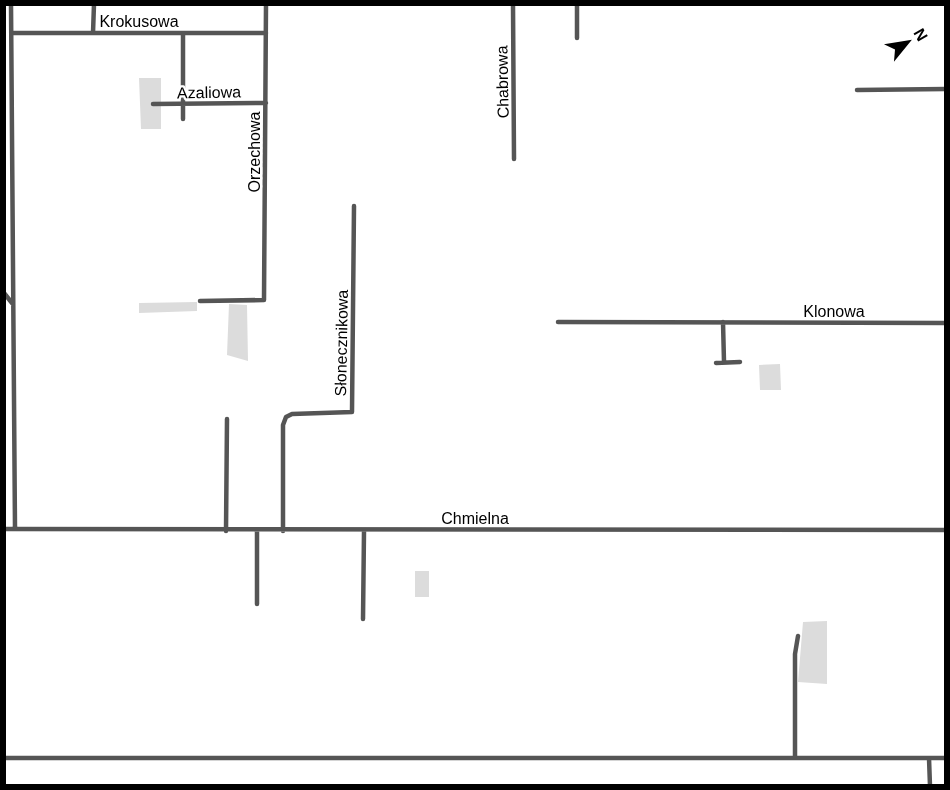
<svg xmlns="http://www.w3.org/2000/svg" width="950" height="790" viewBox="0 0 950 790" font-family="Arial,sans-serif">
<rect width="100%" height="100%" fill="#fff"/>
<path fill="#dcdcdc" d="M 139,78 L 161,78 L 161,129 L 141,129 Z
M 197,302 L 197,311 L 139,313 L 139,303 Z
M 229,304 L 247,305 L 248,361 L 227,355 Z
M 780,364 L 781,390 L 760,390 L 759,365 Z
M 415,571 L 429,571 L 429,597 L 415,597 Z
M 827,621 L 827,684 L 798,682 L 803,622 Z"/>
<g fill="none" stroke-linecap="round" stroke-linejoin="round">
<path stroke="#555" stroke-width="4.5" d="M 11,4 L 15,529
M 513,4 L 514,159
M 12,33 L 266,33
M 93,33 L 94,4
M 183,33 L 183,119
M 577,38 L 577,4
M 857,90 L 946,89
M 153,104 L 266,103
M 4,293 L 12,303
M 200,301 L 264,300 L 266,4
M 558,322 L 946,323
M 723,322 L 724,362
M 716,363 L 740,362
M 4,529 L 946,530
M 226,531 L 227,419
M 257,531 L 257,604
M 283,531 L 283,425 L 286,417 L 292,414 L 352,412 L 354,206
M 363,619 L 364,531
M 4,758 L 946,758
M 795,758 L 795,654 L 798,636
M 929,758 L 930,786"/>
</g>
<g text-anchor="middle" stroke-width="4.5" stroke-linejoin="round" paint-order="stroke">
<g font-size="16" fill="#000" stroke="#fff">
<text x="139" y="27">Krokusowa</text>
<text transform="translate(502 82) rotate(-91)" y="6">Chabrowa</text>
<text transform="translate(209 92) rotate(-1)" y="6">Azaliowa</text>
<text transform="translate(254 152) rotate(-90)" y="6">Orzechowa</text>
<text x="834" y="317">Klonowa</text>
<text transform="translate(341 343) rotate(-89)" y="6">Słonecznikowa</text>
<text x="475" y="524">Chmielna</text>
</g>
</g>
<rect width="950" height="790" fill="none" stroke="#000000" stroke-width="12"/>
<g transform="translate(908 42) rotate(60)" stroke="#ffffff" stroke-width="4.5" paint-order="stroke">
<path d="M0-4.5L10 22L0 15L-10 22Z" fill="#000000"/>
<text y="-9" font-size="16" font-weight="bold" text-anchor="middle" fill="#000000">N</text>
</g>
</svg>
